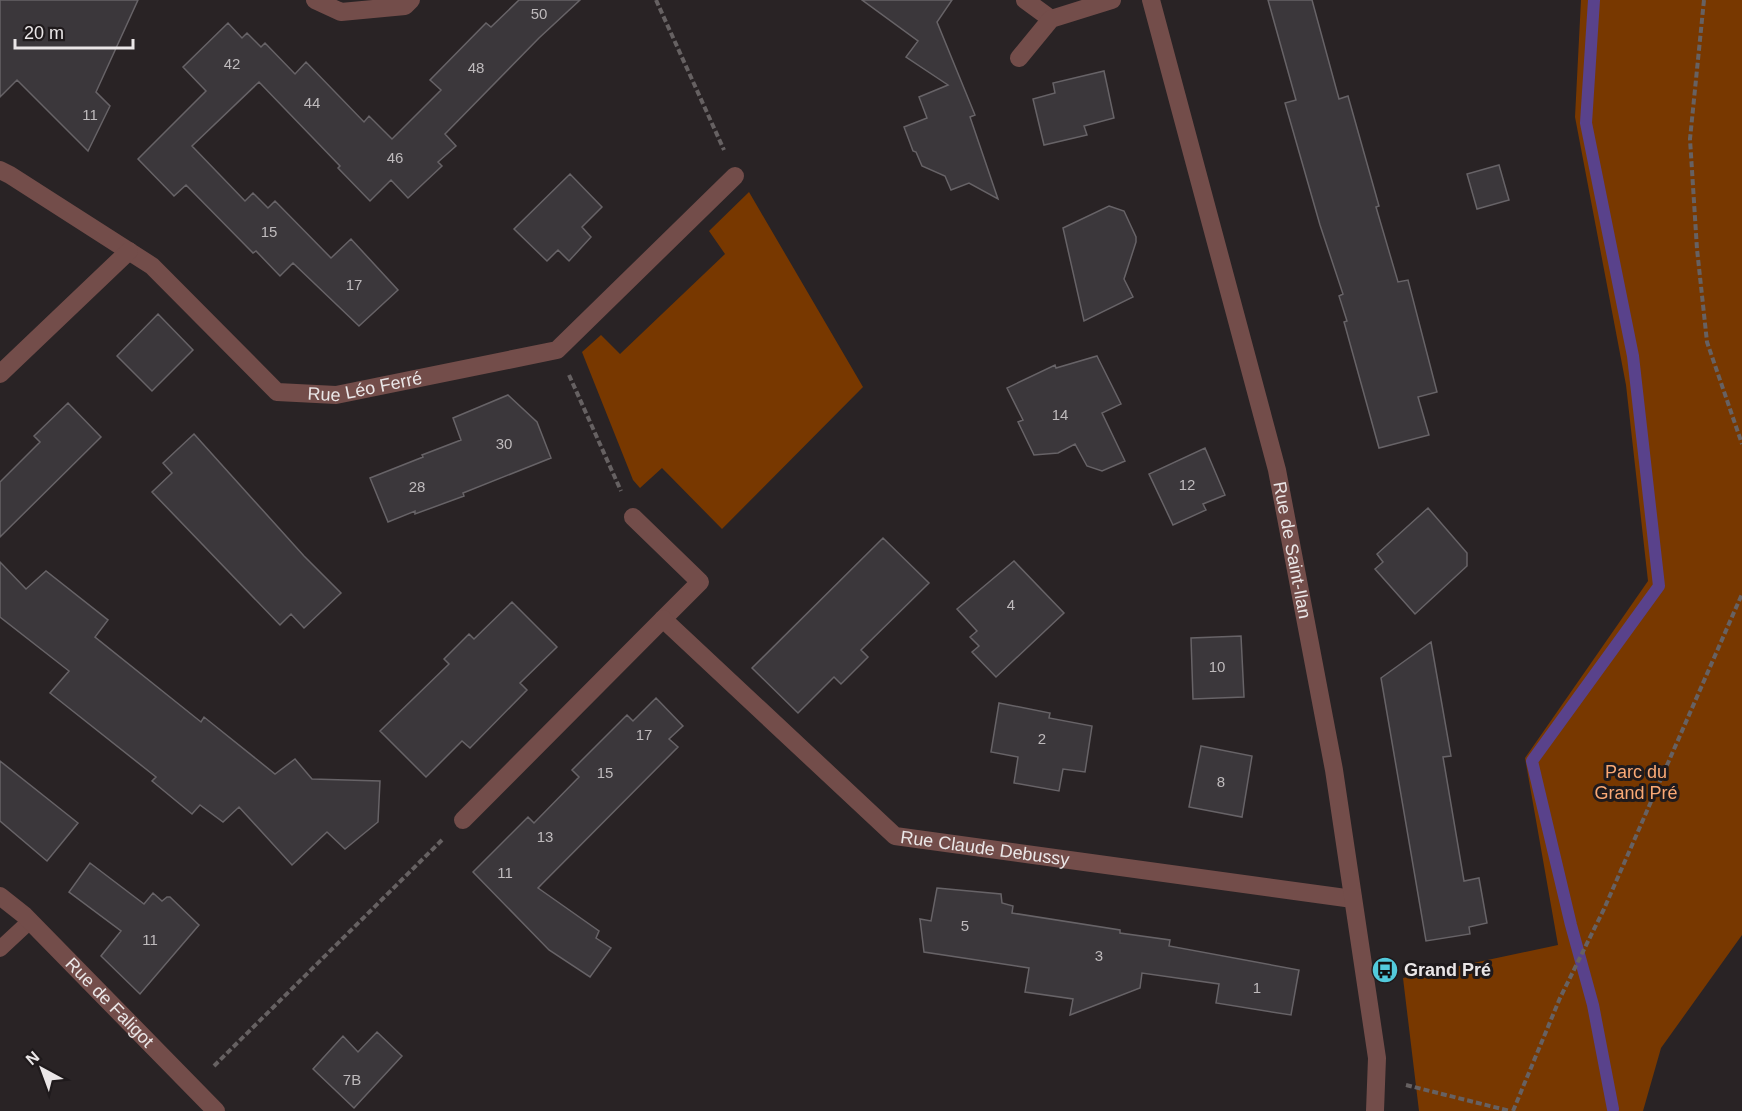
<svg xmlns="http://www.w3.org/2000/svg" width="1742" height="1111" viewBox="0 0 1742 1111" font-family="Helvetica,sans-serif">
<rect width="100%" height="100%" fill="#292325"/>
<path fill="#783800" d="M 1581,0 L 1742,0 L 1742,935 L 1661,1048 L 1643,1111 L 1419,1111 L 1403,978 L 1558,945 L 1525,758 L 1648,581 L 1626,385 L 1575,117 Z
M 749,192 L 863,387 L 722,529 L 662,468 L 640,488 L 633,480 L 582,352 L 601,335 L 620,354 L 725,254 L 709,231 Z"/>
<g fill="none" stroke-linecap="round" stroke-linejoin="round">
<path stroke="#59428b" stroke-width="12" d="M 1594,0 L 1586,123 L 1633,356 L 1659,586 L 1532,761 L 1571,925 L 1593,1005 L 1613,1109"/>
</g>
<path fill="#3b373b" stroke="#676367" stroke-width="1.5" d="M 0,0 L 138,0 L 96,92 L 110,106 L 88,151 L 17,80 L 0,97 Z
M 519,0 L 580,0 L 539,38 L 445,134 L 456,146 L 438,162 L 442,166 L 408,198 L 391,180 L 370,201 L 338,168 L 340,166 L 259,82 L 192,146 L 245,201 L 253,193 L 268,208 L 275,201 L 331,258 L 351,239 L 398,290 L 359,326 L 293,263 L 280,276 L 256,251 L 253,253 L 186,185 L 174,196 L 138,159 L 206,91 L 183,67 L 228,23 L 242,38 L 247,33 L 261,47 L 265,43 L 295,74 L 306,62 L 364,122 L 369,116 L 392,139 L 441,90 L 430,80 L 486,23 L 491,27 Z
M 862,0 L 952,0 L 937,22 L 975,115 L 970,117 L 998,199 L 969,183 L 951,190 L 945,176 L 922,166 L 916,152 L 913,151 L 904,127 L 927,118 L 919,97 L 948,85 L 906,57 L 918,41 Z
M 1268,0 L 1312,0 L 1339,99 L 1348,96 L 1379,206 L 1376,207 L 1398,282 L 1408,280 L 1437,392 L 1418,397 L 1429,435 L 1379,448 L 1344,322 L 1347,321 L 1339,296 L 1343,294 L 1320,225 L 1285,103 L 1296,100 Z
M 1104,71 L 1114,118 L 1084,126 L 1087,135 L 1044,145 L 1033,99 L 1055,93 L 1053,83 Z
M 1499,165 L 1509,200 L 1477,209 L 1467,174 Z
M 570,174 L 602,207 L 582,227 L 591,237 L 569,261 L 558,250 L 547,261 L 514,229 Z
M 1109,206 L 1124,211 L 1136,237 L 1136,242 L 1124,279 L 1133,297 L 1084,321 L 1063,228 Z
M 158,314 L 193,350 L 152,391 L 117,356 Z
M 1097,356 L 1121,404 L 1102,413 L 1125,461 L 1102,471 L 1087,466 L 1075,444 L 1058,453 L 1034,455 L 1018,422 L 1023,420 L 1007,388 L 1055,365 L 1056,368 Z
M 508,395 L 537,422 L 551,458 L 463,493 L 464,496 L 415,514 L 415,511 L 388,522 L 370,478 L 423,457 L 422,455 L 461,440 L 453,418 Z
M 68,403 L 101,437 L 0,537 L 0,482 L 40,442 L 34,436 Z
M 194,434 L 304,556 L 341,593 L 304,628 L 291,614 L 280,625 L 152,492 L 172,473 L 163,463 Z
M 1205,448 L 1225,495 L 1203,504 L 1206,510 L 1173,525 L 1149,474 Z
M 1428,508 L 1467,553 L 1467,566 L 1415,614 L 1375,569 L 1383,562 L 1377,554 Z
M 883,538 L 929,583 L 861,650 L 868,657 L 841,684 L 834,677 L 798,713 L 752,668 Z
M 1014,561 L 1064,613 L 996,677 L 972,652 L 979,646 L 970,637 L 977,631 L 957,609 Z
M 0,562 L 26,589 L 46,571 L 108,620 L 95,637 L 201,722 L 204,717 L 275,774 L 295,759 L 312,779 L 380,781 L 378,822 L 345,849 L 327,832 L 292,865 L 239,807 L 223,822 L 200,805 L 192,814 L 152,781 L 156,777 L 50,693 L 69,671 L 0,617 Z
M 512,602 L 557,647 L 520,683 L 527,690 L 470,748 L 462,741 L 426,777 L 380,731 L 449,664 L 444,659 L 469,634 L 474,639 Z
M 1241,636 L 1244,697 L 1193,699 L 1191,638 Z
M 1431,642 L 1451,756 L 1443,757 L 1464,881 L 1479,878 L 1487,923 L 1469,927 L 1470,934 L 1426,941 L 1381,678 Z
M 656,698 L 683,726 L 669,739 L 678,747 L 538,888 L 599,931 L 596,938 L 611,948 L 590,977 L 549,950 L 473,872 L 528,817 L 534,823 L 579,777 L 572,770 L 627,715 L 633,721 Z
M 999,703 L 1050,713 L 1049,718 L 1092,726 L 1085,772 L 1063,769 L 1059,791 L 1014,783 L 1018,757 L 991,752 Z
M 1201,746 L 1252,756 L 1242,817 L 1189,807 Z
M 0,761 L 78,823 L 47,861 L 0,821 Z
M 90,863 L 144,904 L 153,893 L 162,901 L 167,897 L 170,897 L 199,925 L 140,994 L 101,956 L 121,931 L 69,892 Z
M 937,888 L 1001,894 L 1002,903 L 1013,906 L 1012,913 L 1120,930 L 1120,933 L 1170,940 L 1169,946 L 1299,970 L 1291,1015 L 1216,1003 L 1219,984 L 1142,973 L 1140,988 L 1070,1015 L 1073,999 L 1025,992 L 1029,968 L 924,952 L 920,919 L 931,921 Z
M 377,1032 L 402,1056 L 354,1108 L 313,1069 L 343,1036 L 358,1052 Z"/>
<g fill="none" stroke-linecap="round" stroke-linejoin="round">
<path stroke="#666162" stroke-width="4" stroke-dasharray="6 3" stroke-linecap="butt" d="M 656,0 L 724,150
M 1704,0 L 1690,139 L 1697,249 L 1707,342 L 1742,444
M 569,375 L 621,491
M 214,1066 L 443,839
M 1406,1085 L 1510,1111
M 1513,1111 L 1560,998 L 1604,909 L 1742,594"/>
<path stroke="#734d4a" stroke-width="16" d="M 0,949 L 30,921"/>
<g stroke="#734d4a" stroke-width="18">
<path d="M 315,0 L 341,12 L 405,6 L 411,0"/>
<path d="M 1025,0 L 1051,19"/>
<path d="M 1019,58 L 1051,19 L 1112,0"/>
<path id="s1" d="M 0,170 L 10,175 L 152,266 L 277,392 L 336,395 L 557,350 L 735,176"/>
<path d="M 0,374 L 129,251"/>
<path d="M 633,517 L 700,582 L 663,619"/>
<path id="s2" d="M 463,820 L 663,619 L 895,836 L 1353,899"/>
<path id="s3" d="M 0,896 L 24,915 L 216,1111"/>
</g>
<path stroke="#734d4a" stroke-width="18" id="s4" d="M 1151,0 L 1277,470 L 1334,770 L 1377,1058 L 1375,1111"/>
</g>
<defs>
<symbol id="bus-disc" viewBox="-11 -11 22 22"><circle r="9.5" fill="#53cadc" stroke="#1f1a1c"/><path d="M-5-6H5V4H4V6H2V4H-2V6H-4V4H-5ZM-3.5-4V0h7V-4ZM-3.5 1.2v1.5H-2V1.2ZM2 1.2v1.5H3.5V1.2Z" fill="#111"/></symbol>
</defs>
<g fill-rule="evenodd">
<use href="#bus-disc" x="1370" y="955" width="30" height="30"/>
</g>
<g text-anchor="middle" stroke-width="6" stroke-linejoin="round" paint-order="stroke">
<g font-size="15" fill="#bebabc">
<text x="539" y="19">50</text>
<text x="232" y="69">42</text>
<text x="476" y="73">48</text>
<text x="312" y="108">44</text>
<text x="90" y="120">11</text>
<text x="395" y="163">46</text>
<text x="269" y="237">15</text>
<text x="354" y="290">17</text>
<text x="1060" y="420">14</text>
<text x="504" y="449">30</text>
<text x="1187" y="490">12</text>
<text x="417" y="492">28</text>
<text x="1011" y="610">4</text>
<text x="1217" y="672">10</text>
<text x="644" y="740">17</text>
<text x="1042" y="744">2</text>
<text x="605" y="778">15</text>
<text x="1221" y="787">8</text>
<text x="545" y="842">13</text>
<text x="505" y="878">11</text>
<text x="965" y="931">5</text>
<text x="150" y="945">11</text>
<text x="1099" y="961">3</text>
<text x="1257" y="993">1</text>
<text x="352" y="1085">7B</text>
</g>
<g font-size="18" fill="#eae6e7" stroke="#1f1a1c">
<text dy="6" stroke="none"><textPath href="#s1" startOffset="446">Rue Léo Ferré</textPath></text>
<text dy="6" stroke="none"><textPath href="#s4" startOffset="568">Rue de Saint-Ilan</textPath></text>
<text dy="6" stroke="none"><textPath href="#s2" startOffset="692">Rue Claude Debussy</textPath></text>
<text dy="6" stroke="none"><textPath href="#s3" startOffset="153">Rue de Faligot</textPath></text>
</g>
<g font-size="18" fill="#faa975" stroke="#1f1a1c">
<text x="1636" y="778">Parc du<tspan x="1636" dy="21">Grand Pré</tspan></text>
</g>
<g font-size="18" font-weight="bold" fill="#eae6e7" stroke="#1f1a1c" text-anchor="start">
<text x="1404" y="976">Grand Pré</text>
</g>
</g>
<g transform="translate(42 1069) rotate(319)" stroke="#1f1a1c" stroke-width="4.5" paint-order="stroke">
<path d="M0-4.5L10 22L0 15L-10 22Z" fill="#eae6e7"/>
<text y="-9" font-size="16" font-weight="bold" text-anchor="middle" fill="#eae6e7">N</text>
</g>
<path d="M15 39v9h118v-9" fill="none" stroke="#eae6e7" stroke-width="3"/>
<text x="24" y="39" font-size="18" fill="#eae6e7" stroke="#1f1a1c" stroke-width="4.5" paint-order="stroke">20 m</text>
</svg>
